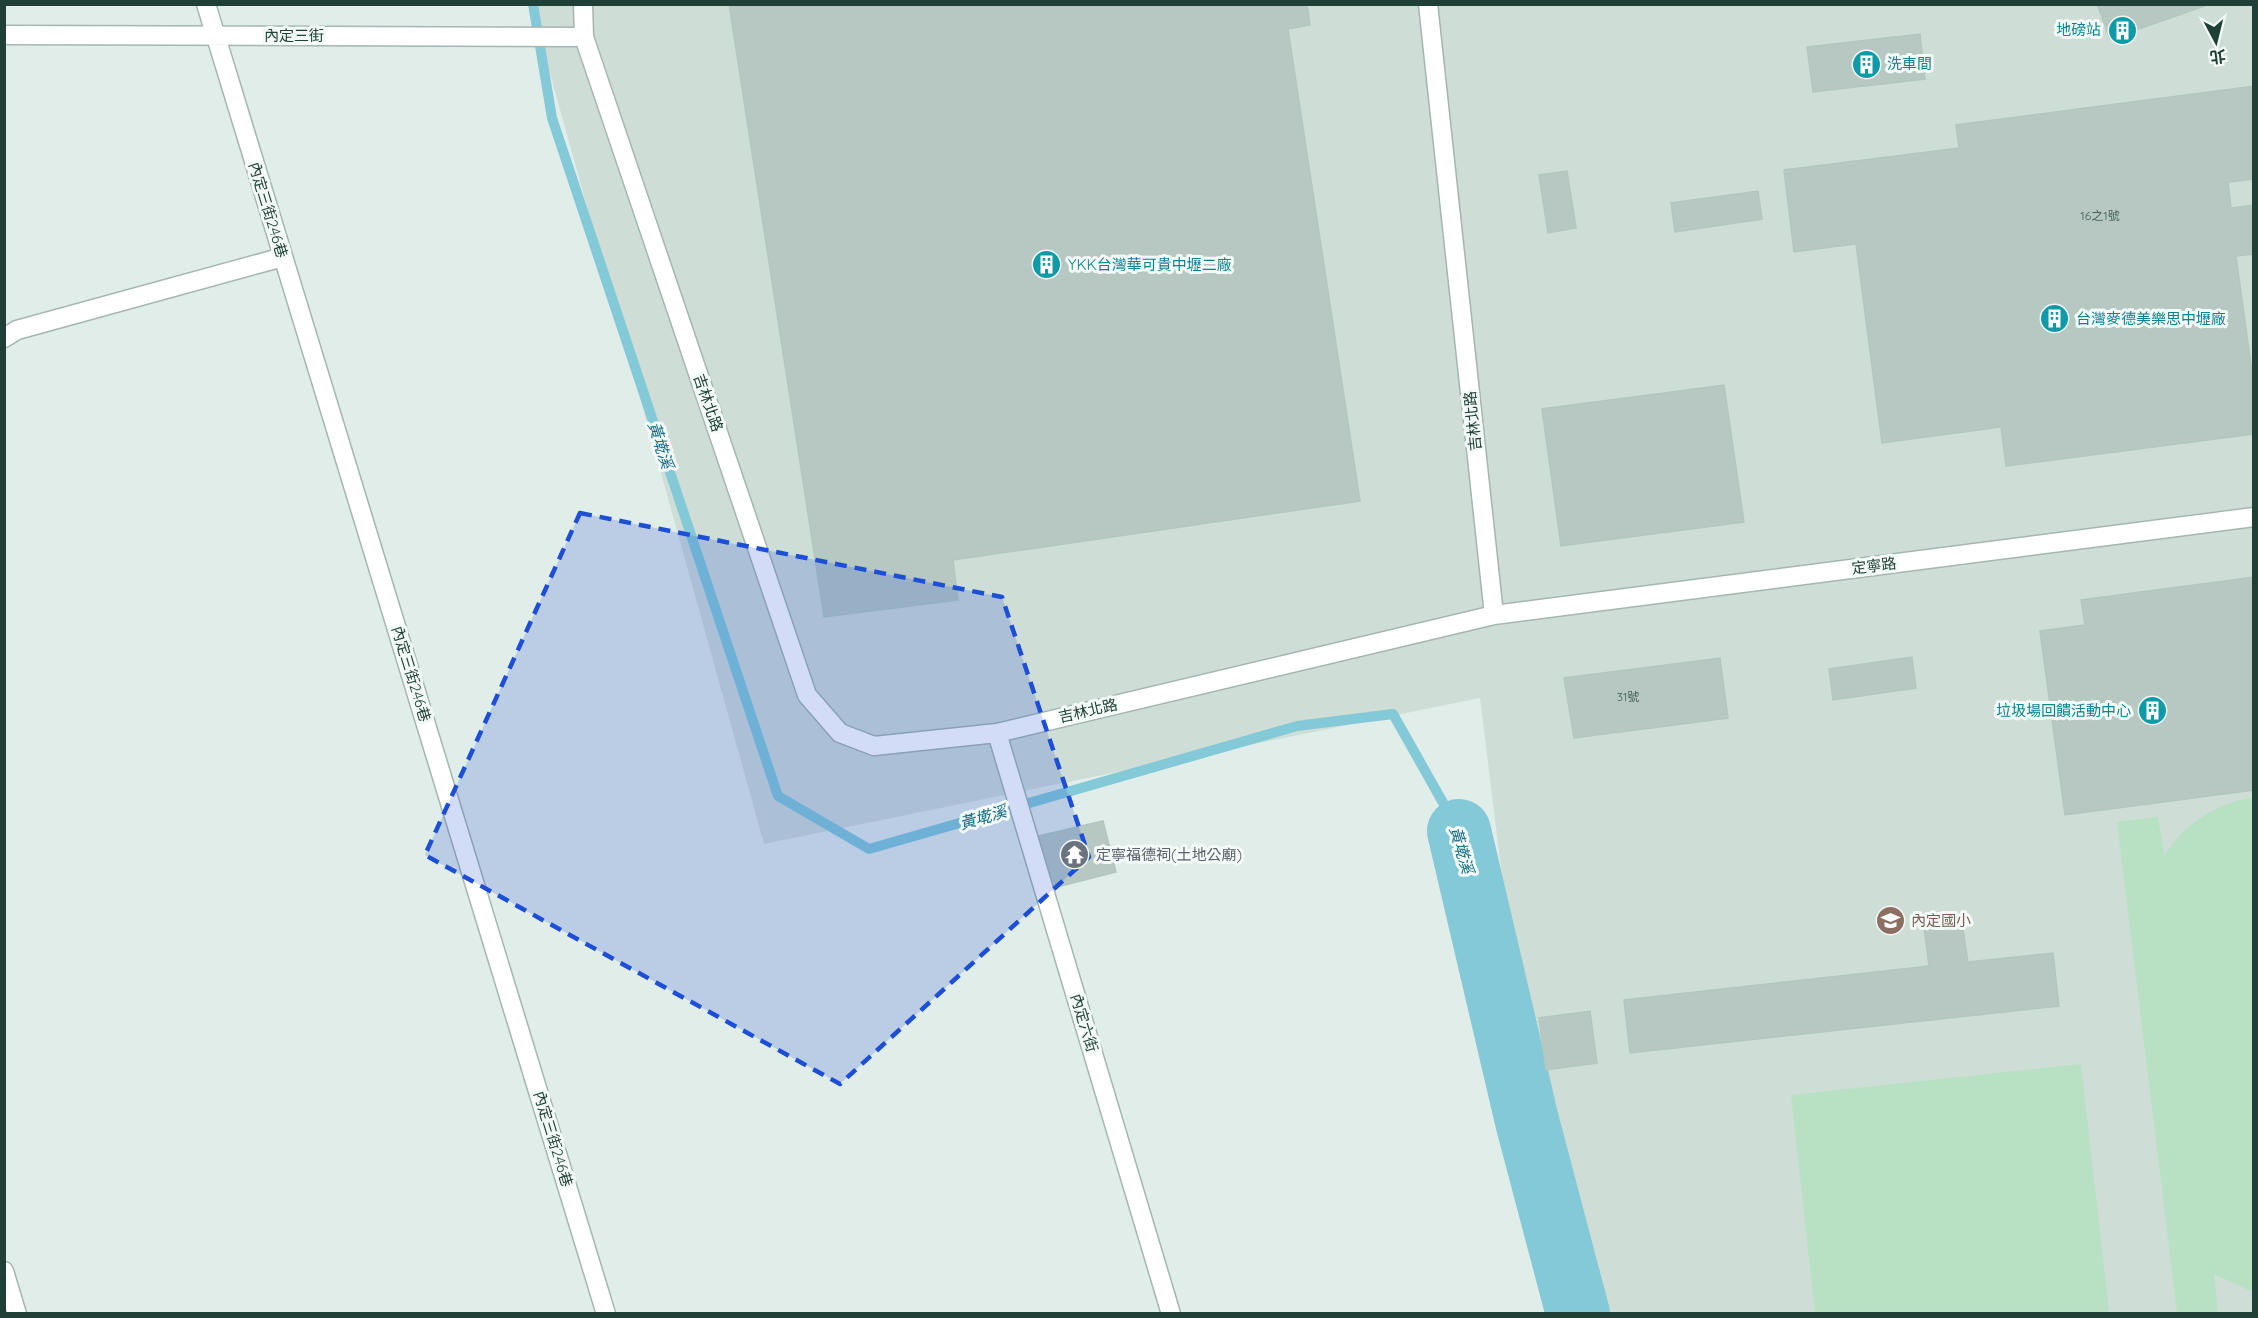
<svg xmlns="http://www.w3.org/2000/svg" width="2258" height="1318" viewBox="0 0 2258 1318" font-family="Quicksand,'Noto Sans TC',sans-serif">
<rect width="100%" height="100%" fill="#e1ede8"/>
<path fill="#cfddd7" d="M 531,5 L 2253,5 L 2253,1313 L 1556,1313 L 1480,698 L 764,844 Z"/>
<path fill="#b8e0c3" d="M 2253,798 L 2253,1292 L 2214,1274 L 2218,1313 L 2177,1313 L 2117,822 L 2158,817 L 2164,855 C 2171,847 2177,837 2185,830 C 2203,814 2230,799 2253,798 Z
M 2081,1064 L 2109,1311 L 2088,1314 L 1815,1313 L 1791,1095 Z"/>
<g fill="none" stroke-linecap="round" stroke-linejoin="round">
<path stroke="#84c9d7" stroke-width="10" d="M 533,4 L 552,118 L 778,796 L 869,849 L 1297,726 L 1393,714 L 1459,831"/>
<path stroke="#84c9d7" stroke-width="64" d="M 1459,831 L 1527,1121 L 1578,1314"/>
</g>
<path fill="#b6c8c1" stroke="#b3c7bf" stroke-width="1.5" d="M 729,4 L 1307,4 L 1310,25 L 1288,29 L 1360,501 L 953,560 L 958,600 L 824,617 Z
M 2097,4 L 2210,4 L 2110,39 Z
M 1920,34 L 1925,79 L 1813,92 L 1807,47 Z
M 2254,86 L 2254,179 L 2228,182 L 2231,208 L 2254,205 L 2254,254 L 2236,256 L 2254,387 L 2254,434 L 2006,466 L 2001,427 L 1882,443 L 1856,244 L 1794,252 L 1784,170 L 1959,148 L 1956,125 Z
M 1567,171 L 1576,228 L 1548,233 L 1539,175 Z
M 1758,191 L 1762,219 L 1675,232 L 1671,203 Z
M 1724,385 L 1744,522 L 1561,546 L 1542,409 Z
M 2254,577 L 2254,790 L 2065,815 L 2040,631 L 2085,625 L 2081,600 Z
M 1912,657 L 1916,688 L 1833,700 L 1829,669 Z
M 1720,658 L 1728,718 L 1574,738 L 1564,678 Z
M 1103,821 L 1116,872 L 1049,889 L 1034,837 Z
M 1962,923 L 1968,962 L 2053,953 L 2059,1006 L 1630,1053 L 1624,1000 L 1929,966 L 1924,927 Z
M 1590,1011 L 1597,1063 L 1546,1070 L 1539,1018 Z"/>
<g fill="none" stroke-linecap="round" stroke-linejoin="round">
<defs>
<path id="minor" d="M 206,4 L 606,1314
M 583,4 L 584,37 L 807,695 L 840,733 L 874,746 L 997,733 L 1494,615 L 2254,517
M 1428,4 L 1494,615
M 4,35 L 584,37
M 4,338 L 17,330 L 283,257
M 997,733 L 1171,1314
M 4,1271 L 17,1314"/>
</defs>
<use href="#minor" stroke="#a3b6af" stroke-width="21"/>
<use href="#minor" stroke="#fff" stroke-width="18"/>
</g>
<path fill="#1d4ed8" fill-opacity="0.2" stroke="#1d4ed8" stroke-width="4.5" stroke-dasharray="12 8" stroke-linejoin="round" d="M 580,513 L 1002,597 L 1089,857 L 840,1084 L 425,855 Z"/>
<defs>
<symbol id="building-disc" viewBox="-11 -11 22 22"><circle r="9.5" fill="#0f9aa8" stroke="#f2f9f6"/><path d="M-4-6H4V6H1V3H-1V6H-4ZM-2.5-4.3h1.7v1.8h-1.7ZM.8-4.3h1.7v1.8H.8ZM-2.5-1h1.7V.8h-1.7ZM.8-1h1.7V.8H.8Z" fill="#fff"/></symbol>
<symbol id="temple-disc" viewBox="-11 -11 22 22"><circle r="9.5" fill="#6b7280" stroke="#f2f9f6"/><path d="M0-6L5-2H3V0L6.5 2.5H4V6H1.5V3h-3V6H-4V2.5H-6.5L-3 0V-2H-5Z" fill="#fff"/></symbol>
<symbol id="school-disc" viewBox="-11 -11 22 22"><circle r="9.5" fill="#8d6e63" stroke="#f2f9f6"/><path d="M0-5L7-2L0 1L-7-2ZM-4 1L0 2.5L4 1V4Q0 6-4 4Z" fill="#fff"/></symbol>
</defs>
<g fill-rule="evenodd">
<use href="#building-disc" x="2106" y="14" width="33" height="33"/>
<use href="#building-disc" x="1850" y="48" width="33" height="33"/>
<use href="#building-disc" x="1030" y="248" width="33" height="33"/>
<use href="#building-disc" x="2038" y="302" width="33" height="33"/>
<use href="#building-disc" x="2136" y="694" width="33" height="33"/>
<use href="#temple-disc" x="1058" y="838" width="33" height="33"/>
<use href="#school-disc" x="1874" y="904" width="33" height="33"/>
</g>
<g text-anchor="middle" stroke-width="6" stroke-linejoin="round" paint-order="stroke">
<g font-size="12" fill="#46625a">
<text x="2100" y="220">16之1號</text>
<text x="1628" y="701">31號</text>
</g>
<g font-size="15" fill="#0d838f" stroke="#f2f9f6" text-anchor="start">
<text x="2101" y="35" text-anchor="end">地磅站</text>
<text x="1887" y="69">洗車間</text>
<text x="1068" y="270">YKK台灣華可貴中壢二廠</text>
<text x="2076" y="324">台灣麥德美樂思中壢廠</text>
<text x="2131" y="716" text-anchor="end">垃圾場回饋活動中心</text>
</g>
<g font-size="15" fill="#204037" stroke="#f2f9f6">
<text x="294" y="41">內定三街</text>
<text transform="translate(268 210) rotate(73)" y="5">內定三街246巷</text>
<text transform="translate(708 403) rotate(71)" y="5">吉林北路</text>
<text transform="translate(1473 421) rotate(-96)" y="5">吉林北路</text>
<text transform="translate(1874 566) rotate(-7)" y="5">定寧路</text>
<text transform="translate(411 674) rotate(73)" y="5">內定三街246巷</text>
<text transform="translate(1088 711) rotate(-13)" y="5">吉林北路</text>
<text transform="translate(1084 1023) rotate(73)" y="5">內定六街</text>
<text transform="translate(553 1139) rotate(73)" y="5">內定三街246巷</text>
</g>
<g font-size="15" fill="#5b616d" stroke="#f2f9f6" text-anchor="start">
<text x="1096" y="860">定寧福德祠(土地公廟)</text>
</g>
<g font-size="15" fill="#785e54" stroke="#f2f9f6" text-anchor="start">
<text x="1911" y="926">內定國小</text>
</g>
<g font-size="16" font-style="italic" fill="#146d81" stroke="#f2f9f6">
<text transform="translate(661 445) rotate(72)" y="6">黃墘溪</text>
<text transform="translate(983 817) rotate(-16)" y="6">黃墘溪</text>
<text transform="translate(1462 850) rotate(74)" y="6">黃墘溪</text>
</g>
</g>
<rect width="2258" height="1318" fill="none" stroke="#204037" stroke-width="12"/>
<g transform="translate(2216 42) rotate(173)" stroke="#f2f9f6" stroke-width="4.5" paint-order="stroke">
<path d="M0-4.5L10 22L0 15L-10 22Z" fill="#204037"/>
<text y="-9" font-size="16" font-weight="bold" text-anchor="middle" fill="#204037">北</text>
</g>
</svg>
